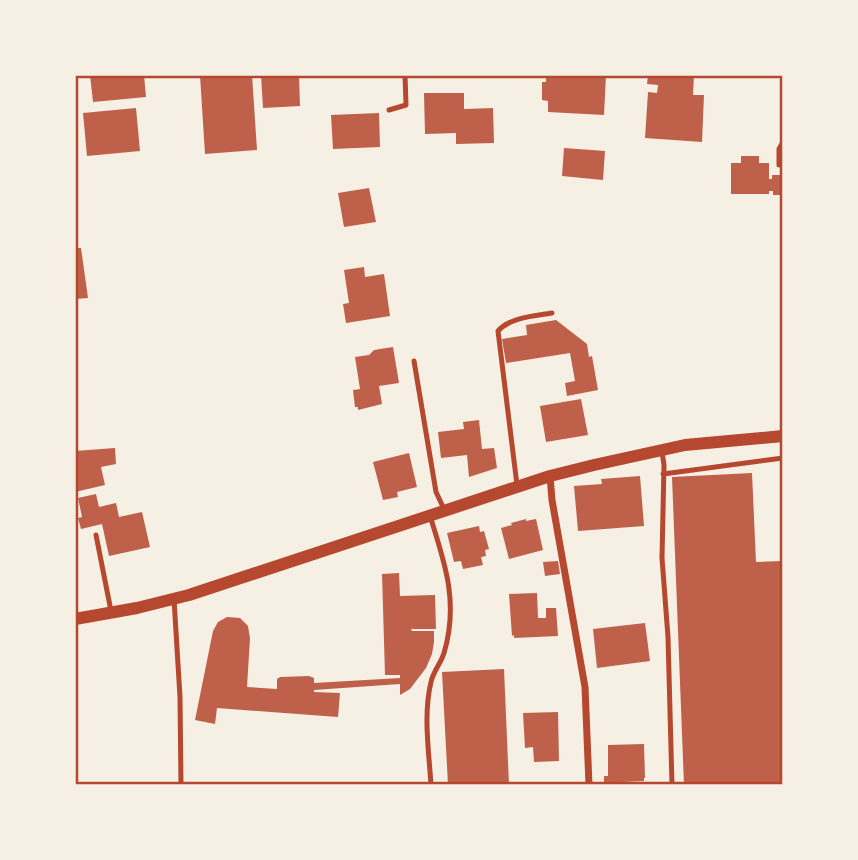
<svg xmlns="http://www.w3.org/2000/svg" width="858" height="860" viewBox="0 0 858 860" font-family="Literata,serif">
<rect width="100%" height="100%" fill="#f6efe4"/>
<path fill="#bf614a" d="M 90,75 L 144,75 L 146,97 L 93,102 Z
M 200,75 L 252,75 L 257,150 L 205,154 Z
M 261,75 L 299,75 L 300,106 L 263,108 Z
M 546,75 L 606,75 L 604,115 L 548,112 L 548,101 L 542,100 L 542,82 L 546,82 Z
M 648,75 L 694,75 L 693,95 L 704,95 L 702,142 L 645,138 L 648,92 L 657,93 L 658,85 L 647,84 Z
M 424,93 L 464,93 L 464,109 L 493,108 L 494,143 L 456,144 L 456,133 L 425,134 Z
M 136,108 L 140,151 L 87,156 L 83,113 Z
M 379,113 L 380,147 L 333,149 L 331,115 Z
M 564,148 L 605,151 L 603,180 L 562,176 Z
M 741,156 L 759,156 L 759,163 L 769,163 L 769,179 L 772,179 L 772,175 L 783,175 L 783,195 L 773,195 L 773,191 L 769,191 L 769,194 L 731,194 L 731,163 L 741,163 Z
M 369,188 L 376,222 L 344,227 L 338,193 Z
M 75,248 L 81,248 L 88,298 L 75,299 Z
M 364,267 L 365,277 L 384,274 L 390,316 L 346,323 L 343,304 L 349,303 L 344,270 Z
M 556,320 L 587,344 L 589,357 L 592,356 L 598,390 L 567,396 L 565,383 L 575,381 L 570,353 L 506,363 L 502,339 L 527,335 L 526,325 Z
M 393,347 L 399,383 L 379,386 L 382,404 L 358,410 L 358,407 L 355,407 L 353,390 L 360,389 L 355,357 L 369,355 L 374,350 Z
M 581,399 L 588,435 L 546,442 L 540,406 Z
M 479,420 L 482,449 L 494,448 L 497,468 L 469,477 L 467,455 L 441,458 L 438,432 L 464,429 L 463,422 Z
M 115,448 L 116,464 L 101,467 L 105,485 L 75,492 L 75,451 Z
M 409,453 L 417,487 L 397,492 L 398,497 L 383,500 L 373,462 Z
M 752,473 L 756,562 L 783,561 L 783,785 L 684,785 L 672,477 Z
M 640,476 L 644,526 L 578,531 L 574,486 L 602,484 L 601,479 Z
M 96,494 L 99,507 L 116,503 L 119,517 L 142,512 L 150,547 L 109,556 L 102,524 L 81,529 L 78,518 L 82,517 L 78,498 Z
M 526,519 L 526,521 L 536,519 L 543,550 L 509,559 L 501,528 L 512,525 L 511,523 Z
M 479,526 L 480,532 L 484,531 L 489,549 L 485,550 L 486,556 L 481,557 L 483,565 L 463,569 L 461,561 L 454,562 L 447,533 Z
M 558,561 L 560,574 L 545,576 L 543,562 Z
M 399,573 L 400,596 L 435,595 L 436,629 L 411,629 L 412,631 L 434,631 L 434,642 L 432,654 L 426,668 L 410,689 L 400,695 L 400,684 L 314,690 L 314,692 L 340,693 L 338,717 L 217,708 L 215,724 L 195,720 L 213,631 L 218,622 L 227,617 L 240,618 L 248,626 L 250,638 L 247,687 L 277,689 L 277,679 L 280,677 L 309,676 L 314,678 L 314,683 L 400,678 L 400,675 L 385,675 L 382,574 Z
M 537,593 L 538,618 L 546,618 L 546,608 L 556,608 L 558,636 L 514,638 L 514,635 L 512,636 L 509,594 Z
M 645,623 L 650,661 L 597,668 L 593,629 Z
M 504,669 L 509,785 L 448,785 L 442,672 Z
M 558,712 L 559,761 L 534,762 L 533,747 L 525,748 L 523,713 Z
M 644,744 L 645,778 L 644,778 L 644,781 L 623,782 L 623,785 L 604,785 L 604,776 L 608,776 L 608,745 Z"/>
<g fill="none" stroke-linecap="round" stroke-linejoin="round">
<path stroke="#b5482f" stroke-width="5" d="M 389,110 L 406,105 L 405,75
M 779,165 L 779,149 L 783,142
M 414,361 L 436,492 L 445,511
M 662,452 L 664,465 L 662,558 L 668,637 L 672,785
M 663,474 L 783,458
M 517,485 L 498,331 C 510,317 536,316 552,313
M 430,516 C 445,563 459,603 444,653 C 441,663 433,672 431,682 C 423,715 429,752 431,785
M 96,535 L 111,611
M 174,599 L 180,697 L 181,785"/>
<path stroke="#b5482f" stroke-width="7" d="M 550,476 L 552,500 L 585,687 L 589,785"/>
<path stroke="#b5482f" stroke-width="12" d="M 75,619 L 137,608 L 189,595 L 550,476 L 594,465 L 685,445 L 783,436"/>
</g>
<rect width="858" height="860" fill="none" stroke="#f6efe4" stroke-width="154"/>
<rect x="77" y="77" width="704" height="706" fill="none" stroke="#b5482f" stroke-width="2.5"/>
</svg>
